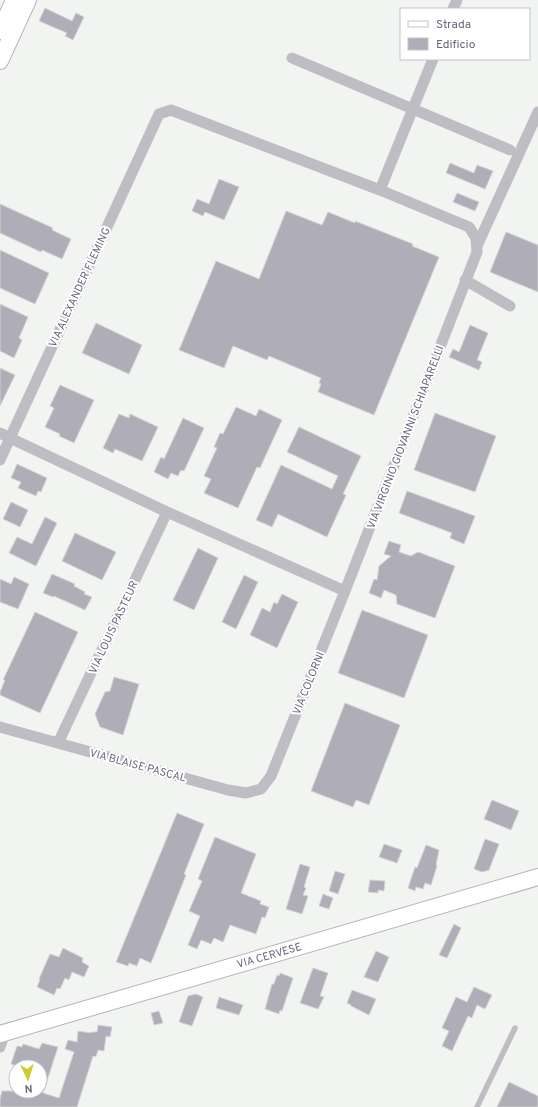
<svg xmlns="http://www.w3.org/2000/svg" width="538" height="1107" viewBox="0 0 538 1107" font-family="Overpass,sans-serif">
<rect width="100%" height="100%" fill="#f1f4f0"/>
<path fill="#afadb7" stroke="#d3d5d3" d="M 45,8 L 72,21 L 76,13 L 84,17 L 73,40 L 65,36 L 67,33 L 39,21 Z
M 450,163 L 474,173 L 477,165 L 493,171 L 485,189 L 446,173 Z
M 219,179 L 239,187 L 224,220 L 205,212 L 203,216 L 192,211 L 197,199 L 209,204 Z
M 457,193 L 479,202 L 475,211 L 453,202 Z
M 0,204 L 53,228 L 52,230 L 71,239 L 62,259 L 42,250 L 41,252 L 0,233 Z
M 286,211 L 322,225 L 328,212 L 355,223 L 355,221 L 413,244 L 412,246 L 439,257 L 374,415 L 318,392 L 321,384 L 319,383 L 321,378 L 269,356 L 267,360 L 233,346 L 224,368 L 179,350 L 216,261 L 259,279 Z
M 506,232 L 538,245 L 538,292 L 490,272 Z
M 0,250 L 49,273 L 35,304 L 0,288 Z
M 0,304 L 28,317 L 19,338 L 22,340 L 14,358 L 0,351 Z
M 96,323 L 142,345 L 129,374 L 82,353 Z
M 470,325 L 488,333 L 477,360 L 482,362 L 479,370 L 449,357 L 453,349 L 459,352 Z
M 0,368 L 15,375 L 0,406 Z
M 60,385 L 94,400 L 74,443 L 59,436 L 60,434 L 45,427 L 54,408 L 50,406 Z
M 236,407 L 256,416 L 259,409 L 282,420 L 260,468 L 257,467 L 238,508 L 204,493 L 211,479 L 204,476 L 217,448 L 214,447 L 220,433 L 223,434 Z
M 435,413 L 496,436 L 475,492 L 414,470 Z
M 119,414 L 129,418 L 130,414 L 158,427 L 142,461 L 115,449 L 113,453 L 103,448 Z
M 183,418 L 204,428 L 184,471 L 181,470 L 178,476 L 171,473 L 168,479 L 154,472 L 161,457 L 164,459 Z
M 299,427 L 361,456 L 343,494 L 346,495 L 327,537 L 278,514 L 272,527 L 256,520 L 281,465 L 332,489 L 338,476 L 287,452 Z
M 17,464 L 47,478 L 41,492 L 38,491 L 36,496 L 18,488 L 21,482 L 11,478 Z
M 407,491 L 475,516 L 464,544 L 450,538 L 452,533 L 399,513 Z
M 11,502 L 28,510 L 20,527 L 3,519 Z
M 45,517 L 57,523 L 36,566 L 9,553 L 17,537 L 32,544 Z
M 75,533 L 116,552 L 102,580 L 62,561 Z
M 389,541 L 401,545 L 399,552 L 411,556 L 418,552 L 455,566 L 435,618 L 397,604 L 396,595 L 384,590 L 381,598 L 369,593 L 374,579 L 377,580 L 379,566 L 391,556 L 384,554 Z
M 198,548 L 218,558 L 194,610 L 173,600 Z
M 52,574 L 75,584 L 74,586 L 85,592 L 84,594 L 92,597 L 85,610 L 54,596 L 53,597 L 43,593 Z
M 244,575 L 258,582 L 236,629 L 222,622 Z
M 14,577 L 29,584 L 18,609 L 0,602 L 0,579 L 11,584 Z
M 282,594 L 298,602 L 277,648 L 250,635 L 262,608 L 270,612 L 274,602 L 277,604 Z
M 362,610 L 428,635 L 404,698 L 338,673 Z
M 35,612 L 78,632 L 40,713 L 0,695 L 0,692 L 5,680 L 3,680 Z
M 114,677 L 139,684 L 123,735 L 100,727 L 95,714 L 105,692 L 110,691 Z
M 345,703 L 400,725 L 369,805 L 356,800 L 353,807 L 311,791 Z
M 492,800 L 519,811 L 511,830 L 484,819 Z
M 177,813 L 204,824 L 184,874 L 186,875 L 151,963 L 140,958 L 137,966 L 129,963 L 128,966 L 116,962 Z
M 215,837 L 256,854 L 241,893 L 261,901 L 260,904 L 269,907 L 265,918 L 262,917 L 256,934 L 230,925 L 223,942 L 214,938 L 211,944 L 201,940 L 197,949 L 188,945 L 200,916 L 189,911 L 202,881 L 198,879 Z
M 485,839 L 499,844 L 489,870 L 482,872 L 474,869 Z
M 384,844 L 402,850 L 397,863 L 379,857 Z
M 426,845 L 439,850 L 436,865 L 437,866 L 431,885 L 425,883 L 423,889 L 416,887 L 415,891 L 408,888 L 415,867 L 417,868 Z
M 300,864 L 310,867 L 304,887 L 306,888 L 303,895 L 308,896 L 302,914 L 286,909 Z
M 335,871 L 345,874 L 338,894 L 329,891 Z
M 370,880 L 385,881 L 384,891 L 378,890 L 378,893 L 368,892 Z
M 323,894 L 333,898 L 329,909 L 319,906 Z
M 454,924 L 461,928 L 447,958 L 439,955 Z
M 63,948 L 83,958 L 82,962 L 89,966 L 84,977 L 72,972 L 69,980 L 65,978 L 60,989 L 57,988 L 54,995 L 37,987 L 40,980 L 39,979 L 50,954 L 59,957 Z
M 376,951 L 389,957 L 378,982 L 364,977 Z
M 313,968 L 328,973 L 320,996 L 324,997 L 318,1009 L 300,1003 Z
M 280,973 L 293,978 L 282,1011 L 280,1010 L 279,1014 L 265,1009 L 272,984 L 274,984 L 277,975 L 279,976 Z
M 474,987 L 492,995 L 485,1009 L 477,1005 L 472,1018 L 468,1016 L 452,1051 L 442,1046 L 449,1031 L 442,1028 L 456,997 L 467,1002 Z
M 352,990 L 376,999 L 369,1015 L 351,1006 L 351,1005 L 347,1003 Z
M 196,994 L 203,997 L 192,1026 L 179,1022 L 188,996 Z
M 219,997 L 243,1005 L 239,1015 L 216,1008 Z
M 159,1011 L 163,1023 L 154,1025 L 151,1013 Z
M 98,1025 L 112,1027 L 110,1037 L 106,1036 L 104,1051 L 98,1050 L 96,1057 L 93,1056 L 77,1107 L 0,1107 L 0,1099 L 2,1091 L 40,1091 L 40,1067 L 19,1067 L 11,1064 L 17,1046 L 22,1047 L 23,1044 L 39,1049 L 42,1043 L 58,1047 L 43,1093 L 59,1098 L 74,1052 L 65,1049 L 68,1040 L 77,1042 L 78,1031 L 91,1033 L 91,1032 L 97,1032 Z
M 509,1082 L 538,1096 L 538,1107 L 497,1107 Z"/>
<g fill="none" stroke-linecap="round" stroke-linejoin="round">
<defs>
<path id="secondary" d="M 0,31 L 14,0
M 0,61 L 28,0
M 0,1034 L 538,877"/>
</defs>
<use href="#secondary" stroke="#b6b4bc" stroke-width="18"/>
<path stroke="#bfbdc4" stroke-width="5.5" d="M 477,1107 L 515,1028"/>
<path stroke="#bfbdc4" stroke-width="11" d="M 453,9 L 457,0
M 292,58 L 510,150
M 380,190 L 433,59
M 477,246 L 538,112
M 465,280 L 510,306
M 0,433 L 10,438 L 167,512 L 345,591 L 477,252 L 476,238 L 469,227 L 380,190 L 171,110 L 159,114 L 10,438 L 0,460
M 0,727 L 228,790 L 246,793 L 261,789 L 271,776 L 345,591
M 58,743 L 167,512
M 0,1047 L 5,1032"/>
<use href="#secondary" stroke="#fff" stroke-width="16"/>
</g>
<g text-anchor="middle" stroke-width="4" stroke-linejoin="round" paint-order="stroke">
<g font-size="11" fill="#6b667e" stroke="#fff">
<text transform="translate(79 287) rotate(-65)" y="4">VIA ALEXANDER FLEMING</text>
<text transform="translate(405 437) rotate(-69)" y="4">VIA VIRGINIO GIOVANNI SCHIAPARELLI</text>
<text transform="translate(113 627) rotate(-65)" y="4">VIA LOUIS PASTEUR</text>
<text transform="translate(308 683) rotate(-68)" y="4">VIA COLORNI</text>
<text transform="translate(138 765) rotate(15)" y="4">VIA BLAISE PASCAL</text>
<text transform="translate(269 955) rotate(-16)" y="4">VIA CERVESE</text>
</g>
</g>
<rect x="400" y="8" width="130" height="52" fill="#ffffff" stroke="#c4c2cb"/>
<rect x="408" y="21" width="20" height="6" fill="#ffffff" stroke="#c4c2cb"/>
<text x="436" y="28" font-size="12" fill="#6b667e">Strada</text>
<rect x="408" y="38" width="20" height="12" fill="#afadb7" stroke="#c4c2cb"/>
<text x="436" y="48" font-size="12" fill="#6b667e">Edificio</text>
<g transform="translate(28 1079) rotate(176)"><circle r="19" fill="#ffffff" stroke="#c4c2cb"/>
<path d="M0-3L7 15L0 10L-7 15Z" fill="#cfcc35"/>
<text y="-6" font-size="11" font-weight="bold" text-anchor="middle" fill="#6b667e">N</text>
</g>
</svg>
